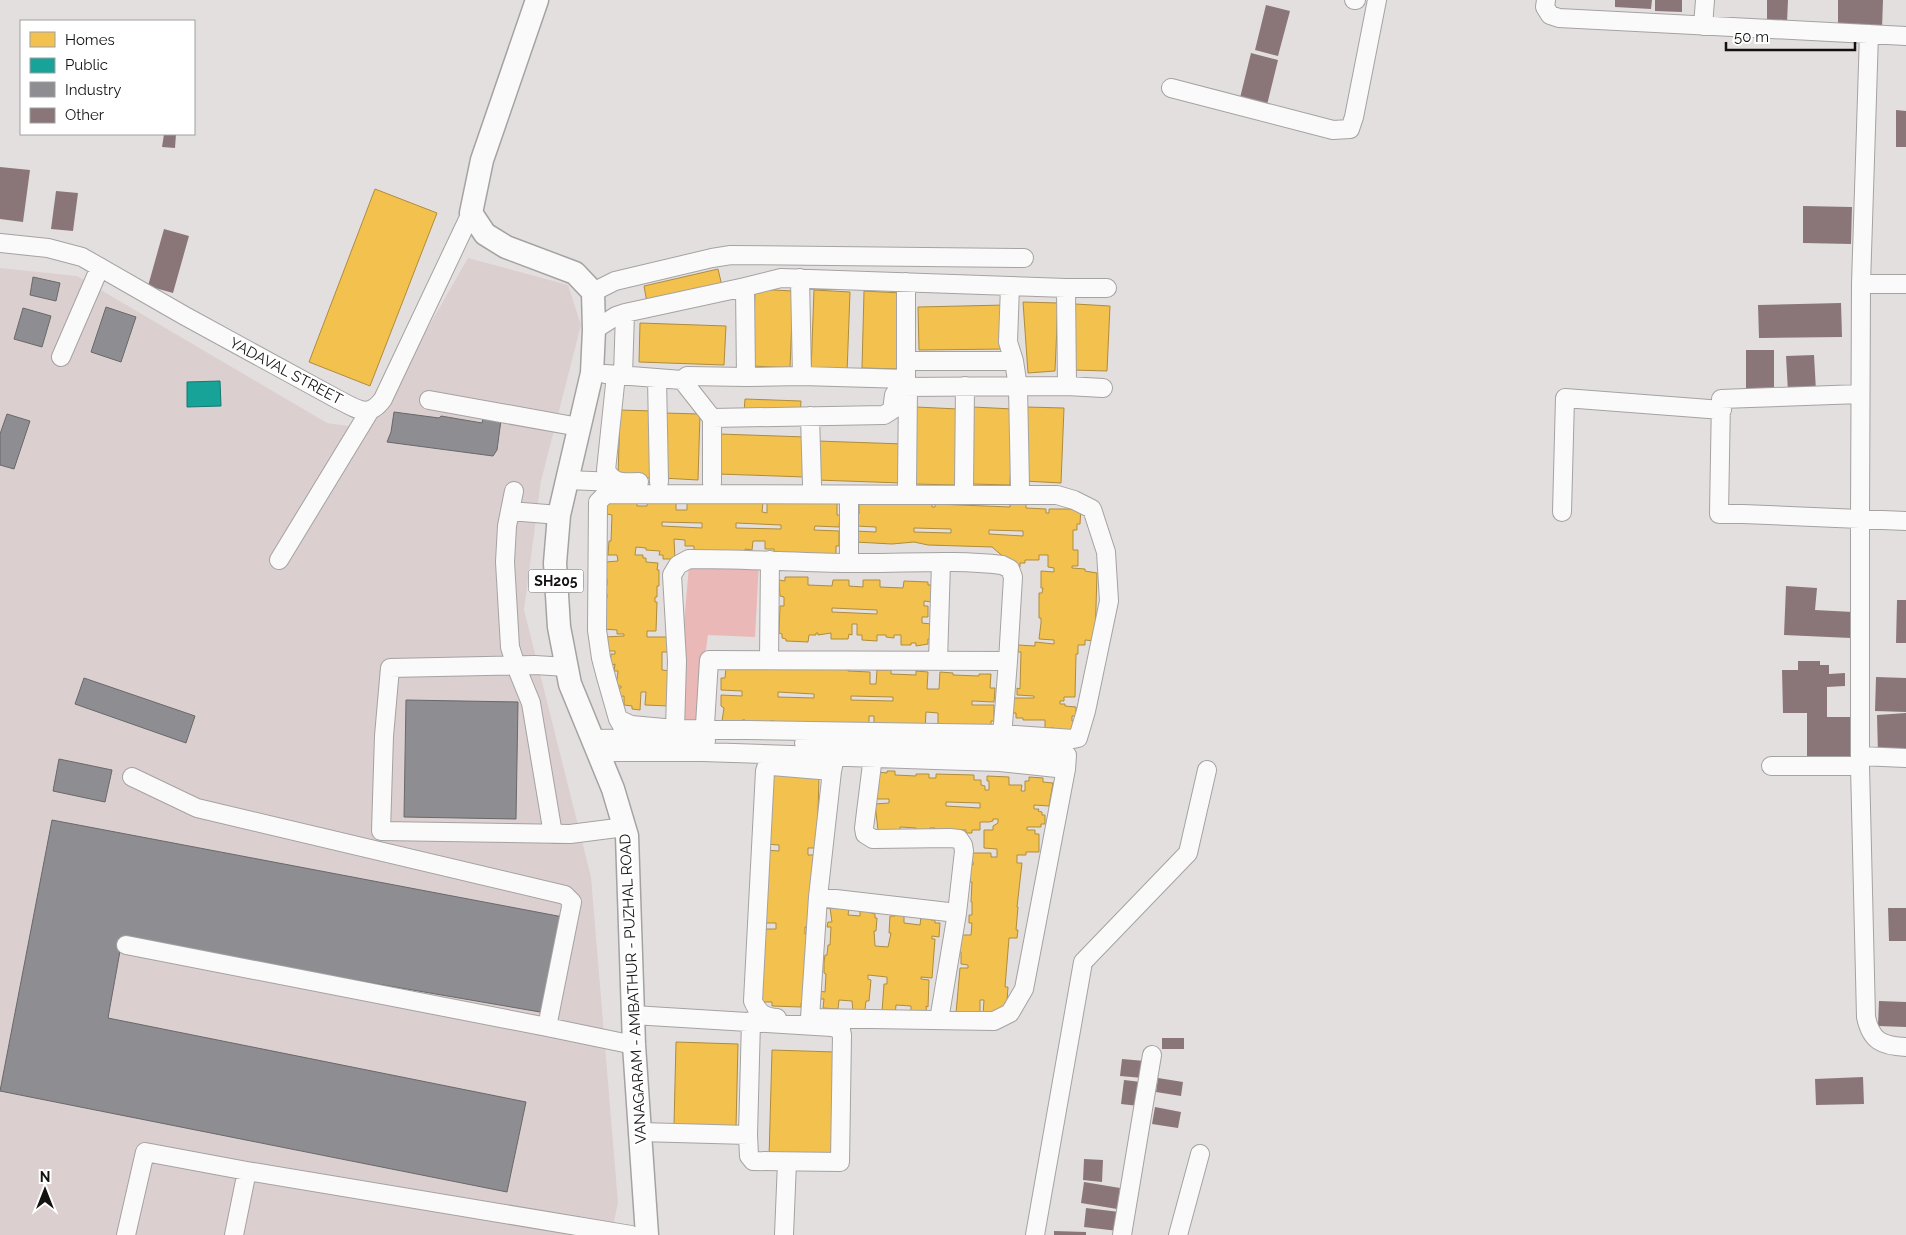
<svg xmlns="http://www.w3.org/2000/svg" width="1906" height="1235" viewBox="0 0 1906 1235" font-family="Raleway,sans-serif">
<rect width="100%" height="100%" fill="#e4dfdf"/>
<path fill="#dbcfcf" d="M 468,258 L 568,285 L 581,325 L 541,481 L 524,610 L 591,877 L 618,1203 L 611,1235 L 0,1235 L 0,268 L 77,276 L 327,423 L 370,429 Z"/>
<path fill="#eab8b7" d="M 759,563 L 755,637 L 708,635 L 696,721 L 675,725 L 689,566 Z"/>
<path fill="#f2c14e" stroke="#af8c3c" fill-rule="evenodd" d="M 375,189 L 437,213 L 370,386 L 309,362 Z
M 718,269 L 722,286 L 647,303 L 644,286 Z
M 755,289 L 793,291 L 790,368 L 753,366 Z
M 814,290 L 850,292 L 847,373 L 811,372 Z
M 864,291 L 901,293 L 899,369 L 862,368 Z
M 1023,302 L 1058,303 L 1055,371 L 1028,373 Z
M 1075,304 L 1110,306 L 1107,371 L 1073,370 Z
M 1006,305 L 1006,349 L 919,350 L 918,307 Z
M 640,323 L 726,326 L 724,365 L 639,362 Z
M 745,399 L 801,401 L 800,415 L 744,412 Z
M 916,407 L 958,409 L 955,485 L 913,484 Z
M 973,407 L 1013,409 L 1010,485 L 970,484 Z
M 1026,407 L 1064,408 L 1061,483 L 1024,481 Z
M 620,410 L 654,411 L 651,478 L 618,477 Z
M 664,413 L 700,414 L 698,480 L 662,478 Z
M 719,434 L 806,437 L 805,477 L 718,474 Z
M 817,441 L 904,444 L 902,483 L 816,480 Z
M 648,498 L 676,499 L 676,510 L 687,510 L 687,499 L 763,502 L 762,512 L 767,513 L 767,500 L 837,502 L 837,515 L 840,515 L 839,527 L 815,526 L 814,530 L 839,531 L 839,546 L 836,546 L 836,556 L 774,556 L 774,549 L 765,549 L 765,541 L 753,541 L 752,550 L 745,549 L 745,554 L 694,553 L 694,546 L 685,546 L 685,540 L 674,539 L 675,559 L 663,559 L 663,555 L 659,555 L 660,551 L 646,550 L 646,548 L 636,547 L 635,555 L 643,555 L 643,558 L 646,558 L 646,562 L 658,563 L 657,570 L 659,570 L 659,586 L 657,586 L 657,597 L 655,597 L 655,602 L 657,602 L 656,631 L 647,631 L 647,637 L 671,637 L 668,652 L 662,652 L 662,670 L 671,671 L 669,706 L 645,705 L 646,692 L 641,692 L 640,710 L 632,709 L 632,706 L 624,705 L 624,696 L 617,697 L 617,688 L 621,688 L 621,686 L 616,686 L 618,671 L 614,671 L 615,664 L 610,666 L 611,654 L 615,654 L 615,651 L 607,651 L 604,637 L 624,636 L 624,634 L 617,634 L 617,630 L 603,629 L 603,598 L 607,598 L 607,594 L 603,594 L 603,585 L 607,585 L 607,579 L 605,579 L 606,562 L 618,561 L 617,555 L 608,555 L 609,541 L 611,541 L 612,515 L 607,514 L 607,503 L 637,499 L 637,506 L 647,506 ZM 662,522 L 702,523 L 702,528 L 662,526 ZM 736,523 L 781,525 L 781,529 L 736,528 Z
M 1010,498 L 1026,499 L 1026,508 L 1046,509 L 1046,513 L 1049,513 L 1049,509 L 1072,509 L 1072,507 L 1081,507 L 1080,524 L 1077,524 L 1077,530 L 1073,530 L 1073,550 L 1078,550 L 1078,566 L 1072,566 L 1072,568 L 1085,569 L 1085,571 L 1097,573 L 1095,641 L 1085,640 L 1085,645 L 1078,645 L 1078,654 L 1076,654 L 1075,697 L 1064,697 L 1064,701 L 1060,701 L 1060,704 L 1065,704 L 1065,706 L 1076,707 L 1076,716 L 1072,716 L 1072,721 L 1074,721 L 1074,730 L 1054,730 L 1054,728 L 1045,728 L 1045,720 L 1023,720 L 1023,718 L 1016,718 L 1016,713 L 1010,713 L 1010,698 L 1034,698 L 1034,696 L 1017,695 L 1017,688 L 1020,689 L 1021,652 L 1018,652 L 1018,645 L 1035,646 L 1035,642 L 1054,644 L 1054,640 L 1039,639 L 1041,623 L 1041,618 L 1039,618 L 1039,593 L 1042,593 L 1043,588 L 1041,588 L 1041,571 L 1054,572 L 1054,568 L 1048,567 L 1048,555 L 1039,555 L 1039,560 L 1025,560 L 1025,563 L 1020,563 L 1020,567 L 1009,564 L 1006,559 L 992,547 L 928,545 L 914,542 L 892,544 L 855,542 L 855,531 L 876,532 L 876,527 L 856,526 L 856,514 L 859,514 L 859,502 L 932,504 L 932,507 L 935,507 L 935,504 L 1010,507 ZM 914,528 L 951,529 L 951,533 L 914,532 ZM 989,530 L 1023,531 L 1023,536 L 989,534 Z
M 785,577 L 808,577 L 808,585 L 832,586 L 833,580 L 849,580 L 849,586 L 863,587 L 863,580 L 880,580 L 880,587 L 903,588 L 904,581 L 928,582 L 928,585 L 932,585 L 932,602 L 924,601 L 924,606 L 928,606 L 928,617 L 922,617 L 922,623 L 931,624 L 930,639 L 928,639 L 928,644 L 916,646 L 916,643 L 911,643 L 911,645 L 901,645 L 901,635 L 894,635 L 894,638 L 886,637 L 886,635 L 877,635 L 877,641 L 862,640 L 862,635 L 857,635 L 857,624 L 852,624 L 852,635 L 849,634 L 848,639 L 831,639 L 831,633 L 818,635 L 818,633 L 816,633 L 816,635 L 809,635 L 808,642 L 786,641 L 786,639 L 782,638 L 782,634 L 779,633 L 780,606 L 784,606 L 784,597 L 780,596 L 779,580 L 785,581 ZM 832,608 L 877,610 L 877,614 L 832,612 Z
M 726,668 L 848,669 L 848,671 L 870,672 L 870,684 L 876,684 L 877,670 L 891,670 L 891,674 L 916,675 L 916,671 L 928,672 L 927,689 L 939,689 L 940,672 L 953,673 L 953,675 L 979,676 L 979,674 L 991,674 L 990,688 L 995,688 L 994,702 L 972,701 L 972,705 L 994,705 L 994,721 L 991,721 L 991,732 L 938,730 L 938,713 L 926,712 L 925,730 L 874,729 L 874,716 L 869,716 L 869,727 L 774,723 L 774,721 L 770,721 L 770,724 L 745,723 L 745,720 L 742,720 L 742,722 L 722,721 L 724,708 L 721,706 L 721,695 L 742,696 L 742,691 L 721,690 L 721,678 L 725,678 ZM 778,692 L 814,694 L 814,698 L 778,697 ZM 851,696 L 893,697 L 893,701 L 851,700 Z
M 887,771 L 895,771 L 895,775 L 916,776 L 916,774 L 929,774 L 929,778 L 936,778 L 936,774 L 974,775 L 974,780 L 981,780 L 981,785 L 985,786 L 985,790 L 989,790 L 989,781 L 987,781 L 987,776 L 1009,777 L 1009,785 L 1022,785 L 1021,791 L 1025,791 L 1025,781 L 1029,781 L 1029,777 L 1043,778 L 1043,782 L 1053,783 L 1049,806 L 1034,805 L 1034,809 L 1039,809 L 1038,811 L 1042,812 L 1042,815 L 1045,815 L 1045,824 L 1041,824 L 1041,827 L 1027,827 L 1027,830 L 1035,830 L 1035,834 L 1039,834 L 1039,852 L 1026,852 L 1026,855 L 1017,855 L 1017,863 L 1022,863 L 1017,907 L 1018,907 L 1016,930 L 1018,930 L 1017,938 L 1009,938 L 1005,987 L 1008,987 L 1007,1002 L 1005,1002 L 1004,1014 L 983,1014 L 984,1000 L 980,1000 L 980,1017 L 956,1013 L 960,968 L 968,968 L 968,965 L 961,964 L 961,952 L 959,952 L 959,946 L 961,946 L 962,935 L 971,935 L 972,923 L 969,923 L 969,915 L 972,915 L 972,902 L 971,902 L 972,882 L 970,882 L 971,865 L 973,865 L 973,862 L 971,862 L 971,853 L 991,853 L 991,857 L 997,857 L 997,849 L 984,848 L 984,830 L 993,830 L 993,826 L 998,823 L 998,819 L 993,819 L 993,821 L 989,822 L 980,822 L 980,830 L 972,830 L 972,833 L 966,833 L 966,830 L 961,830 L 961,833 L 935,832 L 935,828 L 930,828 L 930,832 L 916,831 L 916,828 L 900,827 L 900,831 L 878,830 L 875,804 L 889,803 L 889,799 L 877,799 L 877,797 L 874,797 L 878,772 L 887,773 ZM 946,802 L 980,803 L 980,808 L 946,806 Z
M 770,774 L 819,776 L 817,848 L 808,848 L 808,855 L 817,855 L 815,927 L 805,927 L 805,934 L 815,934 L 810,1004 L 801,1003 L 801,1007 L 772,1006 L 772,1002 L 760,1002 L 762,929 L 776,929 L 776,923 L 762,923 L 765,850 L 779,851 L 779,845 L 765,844 Z
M 830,908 L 849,909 L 848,915 L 860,916 L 860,910 L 871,911 L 871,913 L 875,914 L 875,918 L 877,918 L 876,931 L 874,931 L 875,946 L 888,947 L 891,933 L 889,933 L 890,916 L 895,916 L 895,914 L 904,915 L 904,923 L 920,925 L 921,917 L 931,918 L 931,920 L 935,920 L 935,923 L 940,923 L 939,937 L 932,936 L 932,939 L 935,939 L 932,978 L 921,977 L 921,979 L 929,980 L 928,1007 L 926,1006 L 927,1016 L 911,1018 L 911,1006 L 896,1005 L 895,1016 L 882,1012 L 884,984 L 887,984 L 887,977 L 868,975 L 868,979 L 871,980 L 869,1001 L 866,1001 L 865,1010 L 853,1012 L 852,1001 L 839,1000 L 838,1009 L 823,1008 L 824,999 L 820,999 L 820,991 L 825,992 L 826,974 L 824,973 L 824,962 L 825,955 L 827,955 L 828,945 L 830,945 L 831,927 L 827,927 L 828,922 L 832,922 Z
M 676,1042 L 738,1044 L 736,1127 L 674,1125 Z
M 772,1050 L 835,1052 L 832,1160 L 769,1158 Z"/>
<path fill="#17a398" stroke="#167770" d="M 220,381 L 221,406 L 187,407 L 187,382 Z"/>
<path fill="#8d8d92" stroke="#69686b" d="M 33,277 L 60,283 L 56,301 L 30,295 Z
M 106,307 L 136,317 L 121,362 L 91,352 Z
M 23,308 L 51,316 L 42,347 L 14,339 Z
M 394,412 L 439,418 L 441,416 L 482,423 L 483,419 L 501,420 L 497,450 L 493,456 L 387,442 L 391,432 Z
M 7,414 L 30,421 L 14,469 L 0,465 L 0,434 Z
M 84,678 L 195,716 L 186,743 L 75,704 Z
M 406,700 L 518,702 L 516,819 L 404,817 Z
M 59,759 L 112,770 L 105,802 L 53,791 Z
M 52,820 L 563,917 L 546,1013 L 122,940 L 108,1018 L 526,1102 L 507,1192 L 0,1091 Z"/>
<path fill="#8a7679" d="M 1615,0 L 1652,0 L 1651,9 L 1615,7 Z
M 1655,0 L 1682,0 L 1682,12 L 1655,11 Z
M 1767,0 L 1788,0 L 1787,23 L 1767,22 Z
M 1838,0 L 1883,0 L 1882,29 L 1838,27 Z
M 1266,5 L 1290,11 L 1278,56 L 1255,50 Z
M 1251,53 L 1278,60 L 1266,109 L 1239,102 Z
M 1896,110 L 1906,111 L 1906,147 L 1896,147 Z
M 164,134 L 176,134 L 175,148 L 162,147 Z
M 0,167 L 30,170 L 23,222 L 0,219 Z
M 56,191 L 78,193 L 73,231 L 51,229 Z
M 1803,206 L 1852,207 L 1851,244 L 1803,243 Z
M 164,229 L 189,236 L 173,293 L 148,286 Z
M 1841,303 L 1842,337 L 1759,338 L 1758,305 Z
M 1746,350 L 1774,350 L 1774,389 L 1746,389 Z
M 1814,355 L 1816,391 L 1788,392 L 1786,356 Z
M 1786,586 L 1817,588 L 1815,610 L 1853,612 L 1851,638 L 1784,635 Z
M 1897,600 L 1906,600 L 1906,643 L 1896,643 Z
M 1798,661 L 1820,661 L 1820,665 L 1829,665 L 1829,674 L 1845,673 L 1845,686 L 1827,687 L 1827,717 L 1855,717 L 1856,756 L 1807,757 L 1807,713 L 1783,713 L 1782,670 L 1798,670 Z
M 1876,677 L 1906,678 L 1906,712 L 1875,711 Z
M 1906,713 L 1906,753 L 1878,754 L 1877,715 Z
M 1888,908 L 1906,908 L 1906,941 L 1889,941 Z
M 1879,1001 L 1906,1002 L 1906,1027 L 1878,1026 Z
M 1162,1038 L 1184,1038 L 1184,1049 L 1162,1049 Z
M 1122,1059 L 1145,1061 L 1143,1078 L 1120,1076 Z
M 1863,1077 L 1864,1104 L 1816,1105 L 1815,1079 Z
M 1158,1078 L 1183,1082 L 1181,1096 L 1156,1092 Z
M 1124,1080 L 1141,1082 L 1139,1106 L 1121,1104 Z
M 1155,1107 L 1181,1112 L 1178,1128 L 1152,1124 Z
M 1084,1159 L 1103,1160 L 1102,1182 L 1083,1180 Z
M 1084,1182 L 1120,1188 L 1117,1209 L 1081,1203 Z
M 1086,1208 L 1120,1212 L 1118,1231 L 1084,1227 Z
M 1054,1231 L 1086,1232 L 1086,1235 L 1054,1235 Z"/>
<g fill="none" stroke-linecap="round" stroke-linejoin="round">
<defs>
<path id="minor" d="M 1354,0 L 1356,0
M 1546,0 L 1545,7 L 1550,15 L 1559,18 L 1906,36
M 1703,26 L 1705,0
M 1869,34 L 1861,284 L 1860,520 L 1860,766 L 1866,1017 C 1871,1041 1882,1046 1906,1047
M 1171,88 L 1333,130 L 1350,129 L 1354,117 L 1377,0
M 0,243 L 48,248 L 82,257 L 185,316 L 337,399 C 356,408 368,420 383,399 L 471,213
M 800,278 L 802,376
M 1861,284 L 1906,284
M 1010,286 L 1008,342 L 1014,361 L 1018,387 L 1020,488
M 745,287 L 781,278 L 1066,288 L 1067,386
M 1066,288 L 1107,288
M 593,292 L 615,281 L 712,258 L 731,255 L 1024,258
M 594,330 L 616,316 L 625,313 L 745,287 L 746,377
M 61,357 L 100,267
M 906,361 L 1014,361
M 605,374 L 682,380 L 712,418 L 884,415 L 892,410 L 894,395 L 900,387 L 1067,386 L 1103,388
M 616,375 L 606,470 C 614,485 624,482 639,482
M 623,375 L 625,313
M 657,378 L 659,482
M 682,380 L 687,376 L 746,377 L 802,376 L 906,379 L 906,282
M 1860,394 L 1721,399 L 1719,514 L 1743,514 L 1906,521
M 429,400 L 579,427
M 810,416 L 812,485
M 567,480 L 617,482
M 712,483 L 712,418
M 907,487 L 908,386
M 964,487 L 965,386
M 514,491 L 507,526 L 505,562 L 510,647 L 516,666 L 531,703 L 553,834
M 849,495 L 849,563
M 510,511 L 559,515
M 1562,512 L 1565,398 L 1722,410
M 279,560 L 369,412
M 769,660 L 770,560
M 938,661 L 941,563
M 567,667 L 535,665 L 390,668 L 384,736 L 381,831 L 570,834 L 625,827
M 618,719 L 631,725 L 675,729 L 1003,734 L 1073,739 L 1078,738 L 1086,711 L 1109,601 L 1106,552 L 1092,509 L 1074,500 L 1057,495 L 606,494 L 598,502 L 597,630 L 601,658 L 606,677 L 618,719 L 625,731 L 630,752
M 594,739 C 631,738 668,741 706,741
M 671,740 L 675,729 L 677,661 L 672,575 L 678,565 L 689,559 C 742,559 796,562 849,563 C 900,564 952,559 1002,565 L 1010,569 L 1013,577 L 1008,661
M 704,741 L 709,660 L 1008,661 L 1000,762
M 804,743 C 892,745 979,747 1067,755 L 1066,769 L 1024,989 L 1010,1013 L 994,1021 L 810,1018 L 818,897 L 832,771 L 835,757 L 829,744
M 599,752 L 703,752 L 935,760 L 1000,762 L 1066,769
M 1860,756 L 1906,758
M 1771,766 L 1860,766
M 818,897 L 957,913 L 964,851 L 963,845 L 959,839 L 950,838 L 873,839 L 865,834 L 864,828 L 874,748
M 126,945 L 547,1027 L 572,902 L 565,895 L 197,808 L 132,777
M 633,1015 L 832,1027 L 841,1030 L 842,1035 L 840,1162 L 753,1161 L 749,1156 L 748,1135 L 640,1132
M 777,1018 C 764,1017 758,1013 753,1001 L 765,771 L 766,768 L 772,766 L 832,771
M 939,1020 L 957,913
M 547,1027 L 634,1045
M 748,1135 L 751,1021
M 126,1235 L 145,1152 L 247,1171 L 631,1235
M 234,1235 L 247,1171
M 784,1235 L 787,1162
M 1035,1235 L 1083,962 L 1188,853 L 1207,770
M 1122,1235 L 1152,1055
M 1178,1235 L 1200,1154"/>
<path id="major" d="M 537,0 L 482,160 L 471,213 L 485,234 L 506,247 L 575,273 L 593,292 L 594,330 L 592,373 L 559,515 L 555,563 L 559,627 L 570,684 L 613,789 L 627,836 L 634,1045 L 647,1235"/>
</defs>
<use href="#minor" stroke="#a5a2a2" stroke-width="20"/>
<use href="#major" stroke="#a5a2a2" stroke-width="25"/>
<use href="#minor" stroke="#fbfafa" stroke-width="18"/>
<use href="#major" stroke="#fbfafa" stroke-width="22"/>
</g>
<g text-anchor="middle" stroke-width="5" stroke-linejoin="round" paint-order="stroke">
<rect fill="#fff" stroke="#5a5858" stroke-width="1" x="528.5" y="569.5" width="55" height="23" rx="4"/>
<g font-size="14" font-weight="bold" fill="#141111">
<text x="556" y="586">SH205</text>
</g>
<g font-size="15" fill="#141111" stroke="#fff">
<text transform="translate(286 371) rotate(28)" y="5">YADAVAL STREET</text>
<text transform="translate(633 989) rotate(-93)" y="5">VANAGARAM - AMBATHUR - PUZHAL ROAD</text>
</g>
</g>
<rect x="20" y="20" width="175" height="115" fill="#ffffff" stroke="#a1a0a0"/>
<rect x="30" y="32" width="25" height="15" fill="#f2c14e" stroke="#a1a0a0"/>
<text x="65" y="45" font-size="15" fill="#141111">Homes</text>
<rect x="30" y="58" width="25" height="15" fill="#17a398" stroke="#a1a0a0"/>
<text x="65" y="70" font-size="15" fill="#141111">Public</text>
<rect x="30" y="82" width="25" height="15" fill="#8d8d92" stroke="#a1a0a0"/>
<text x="65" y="95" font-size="15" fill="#141111">Industry</text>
<rect x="30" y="108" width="25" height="15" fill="#8a7679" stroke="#a1a0a0"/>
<text x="65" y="120" font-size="15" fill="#141111">Other</text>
<g transform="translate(45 1190)" stroke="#ffffff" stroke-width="4" paint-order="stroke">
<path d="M0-4L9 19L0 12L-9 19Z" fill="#141111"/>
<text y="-8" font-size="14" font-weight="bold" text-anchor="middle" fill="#141111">N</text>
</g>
<path d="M1726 42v8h129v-8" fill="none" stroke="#141111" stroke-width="2.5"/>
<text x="1734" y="42" font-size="15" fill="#141111" stroke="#ffffff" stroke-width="4" paint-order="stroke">50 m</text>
</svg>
